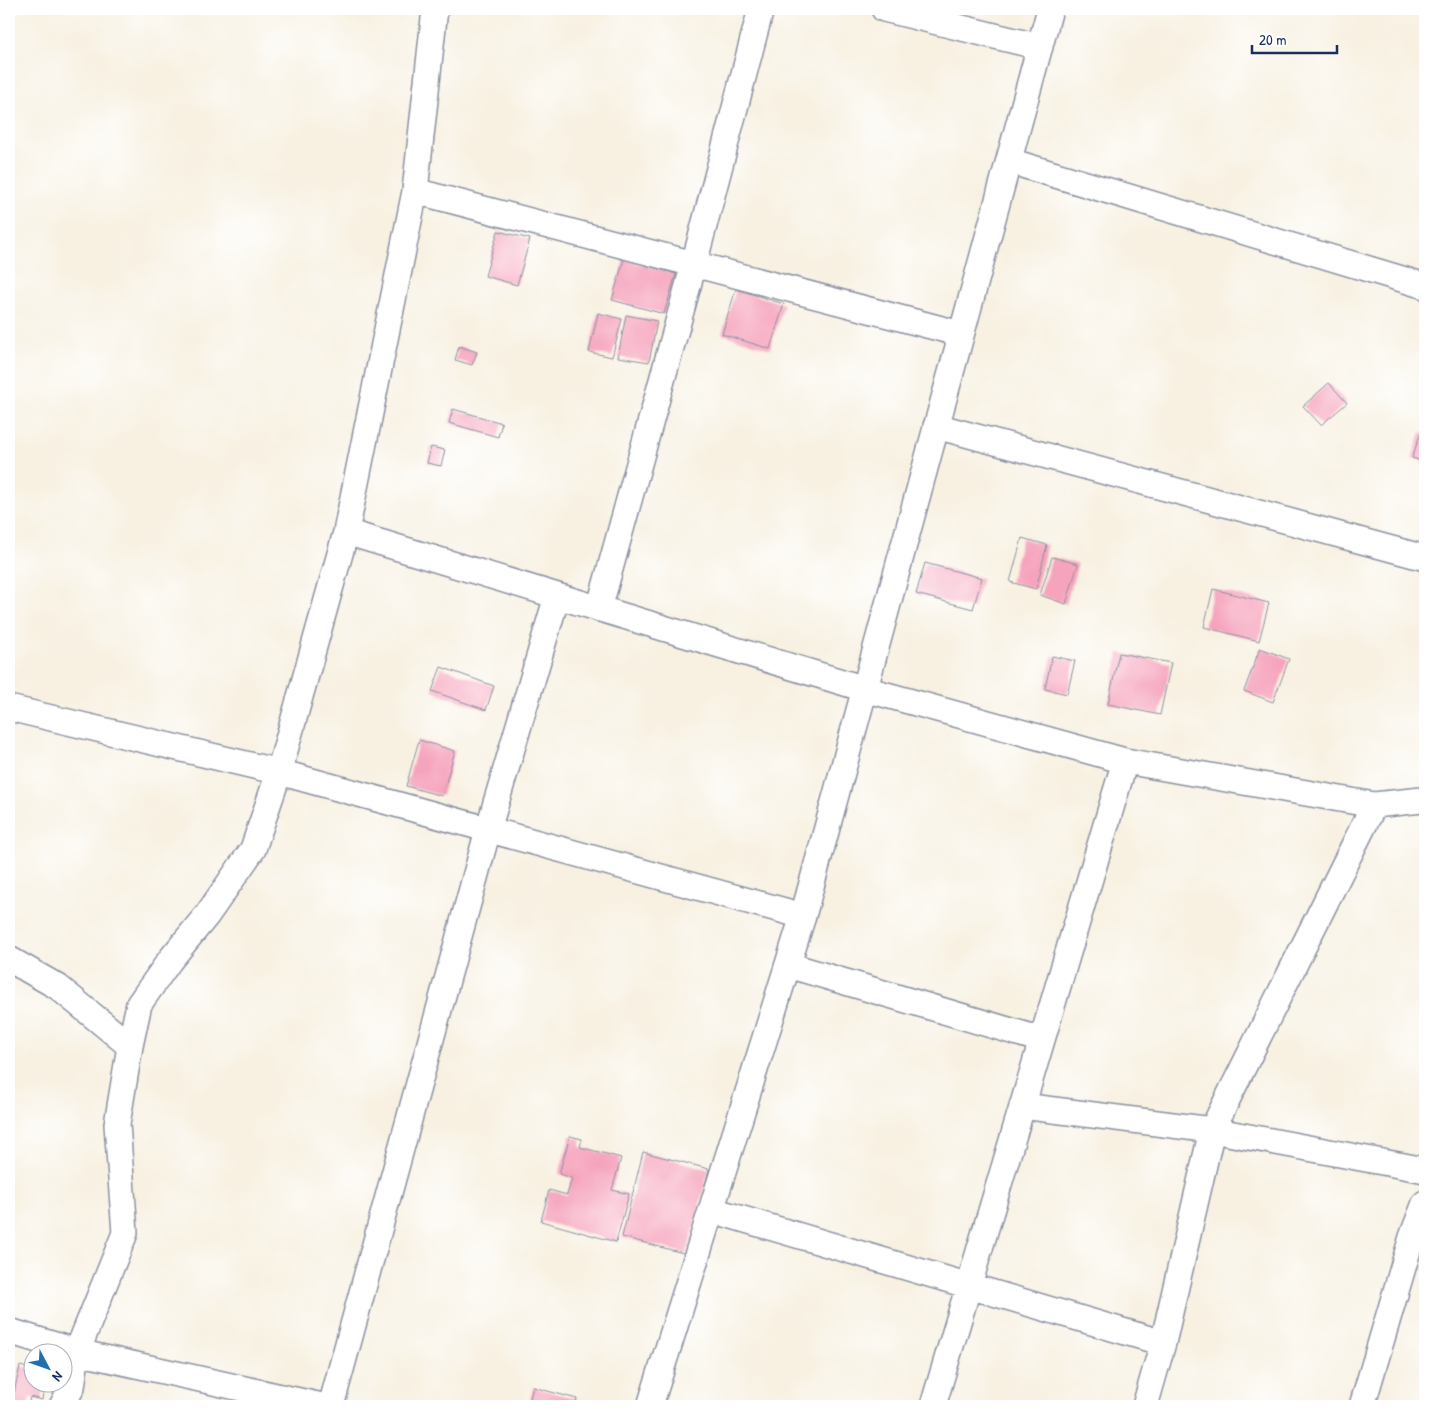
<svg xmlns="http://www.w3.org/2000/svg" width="1434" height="1415" viewBox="0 0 1434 1415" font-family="'Patrick Hand',sans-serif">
<rect width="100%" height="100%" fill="#fff"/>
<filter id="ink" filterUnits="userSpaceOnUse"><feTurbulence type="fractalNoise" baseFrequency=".02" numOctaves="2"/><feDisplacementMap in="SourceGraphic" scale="10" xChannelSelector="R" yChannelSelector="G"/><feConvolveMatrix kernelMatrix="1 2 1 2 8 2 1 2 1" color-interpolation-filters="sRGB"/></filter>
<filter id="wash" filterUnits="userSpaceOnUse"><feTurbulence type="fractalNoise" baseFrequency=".0096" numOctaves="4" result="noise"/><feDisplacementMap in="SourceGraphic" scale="20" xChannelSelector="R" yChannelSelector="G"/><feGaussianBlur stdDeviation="1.12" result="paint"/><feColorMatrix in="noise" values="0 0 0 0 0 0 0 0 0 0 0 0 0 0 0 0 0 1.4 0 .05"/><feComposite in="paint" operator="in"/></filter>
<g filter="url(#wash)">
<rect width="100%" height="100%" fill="#f8f1e2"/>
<g id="blocks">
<path fill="#f6a4bd" d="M 498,231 L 530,239 L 517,285 L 485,276 Z
M 624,259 L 676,274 L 664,314 L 612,300 Z
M 736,289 L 784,304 L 770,349 L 722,334 Z
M 598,313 L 622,319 L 612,357 L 589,352 Z
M 626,315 L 657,321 L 649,362 L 618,357 Z
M 459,346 L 477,352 L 472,365 L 455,360 Z
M 1329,383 L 1347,403 L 1321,425 L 1303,406 Z
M 453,409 L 502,423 L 498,437 L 449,423 Z
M 1421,432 L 1425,433 L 1425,462 L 1412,458 Z
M 431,447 L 445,450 L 441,466 L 427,463 Z
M 1022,538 L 1047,545 L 1036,589 L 1010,582 Z
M 1052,557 L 1078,564 L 1066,604 L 1040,595 Z
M 925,563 L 982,578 L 973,609 L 916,594 Z
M 1213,589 L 1269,603 L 1259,641 L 1204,627 Z
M 1260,648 L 1289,659 L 1273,702 L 1244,691 Z
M 1119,653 L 1171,663 L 1160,715 L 1108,704 Z
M 1052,656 L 1075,661 L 1067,694 L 1045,689 Z
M 441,667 L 494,686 L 486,710 L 432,691 Z
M 419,740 L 455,751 L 442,796 L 406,786 Z
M 570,1136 L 582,1139 L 580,1147 L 621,1158 L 612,1190 L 629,1194 L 616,1242 L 541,1221 L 549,1190 L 567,1195 L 572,1178 L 559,1174 Z
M 643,1152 L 709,1169 L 687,1254 L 622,1237 Z
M 20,1366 L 32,1369 L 32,1382 L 44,1388 L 42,1400 L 30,1397 L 28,1406 L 11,1406 Z
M 533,1387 L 577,1399 L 575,1406 L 528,1406 Z"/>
</g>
</g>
<g filter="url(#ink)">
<use href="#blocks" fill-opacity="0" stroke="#8a90a0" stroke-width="1"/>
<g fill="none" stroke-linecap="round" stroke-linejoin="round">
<defs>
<path id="street" d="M 884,9 L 1040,47
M 1009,161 L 1425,286
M 415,191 L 961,334
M 936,426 L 1425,558
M 346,532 L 865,689 L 1125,761 L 1374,805 L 1422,800 L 1425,801
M 599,609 L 694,264 L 761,9
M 9,708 L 279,772 L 803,916
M 9,959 L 58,987 L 130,1046
M 788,965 L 1042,1040
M 1022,1106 L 1212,1130 L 1425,1170
M 712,1210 L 1163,1343
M 9,1331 L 77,1352 L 322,1406
M 62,1406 L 72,1387 L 77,1352 L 125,1233 L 117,1124 L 130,1046 L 139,1004 L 170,960 L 207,915 L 253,849 L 279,772 L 346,532 L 415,191 L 435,9
M 331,1406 L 488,830 L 557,596
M 650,1406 L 803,916 L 1050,9
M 933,1406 L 1125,761
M 1145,1406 L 1163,1343 L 1212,1130 L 1374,805
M 1362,1406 L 1412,1237 L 1425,1203"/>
</defs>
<use href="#street" stroke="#8a90a0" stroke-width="28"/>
<use href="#street" stroke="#fff" stroke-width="25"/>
</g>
</g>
<rect width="1434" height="1415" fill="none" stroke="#fff" stroke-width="30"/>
<g transform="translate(48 1368) rotate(131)"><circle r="24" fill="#ffffff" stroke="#a4acbf"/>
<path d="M0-4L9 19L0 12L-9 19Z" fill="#1f6fb2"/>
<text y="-8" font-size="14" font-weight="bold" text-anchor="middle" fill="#1b2f5e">N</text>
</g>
<path d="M1252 45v8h85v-8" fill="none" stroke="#1b2f5e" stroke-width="2.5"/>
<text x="1259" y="45" font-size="15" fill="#1b2f5e" stroke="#ffffff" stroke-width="4" paint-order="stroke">20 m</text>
</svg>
